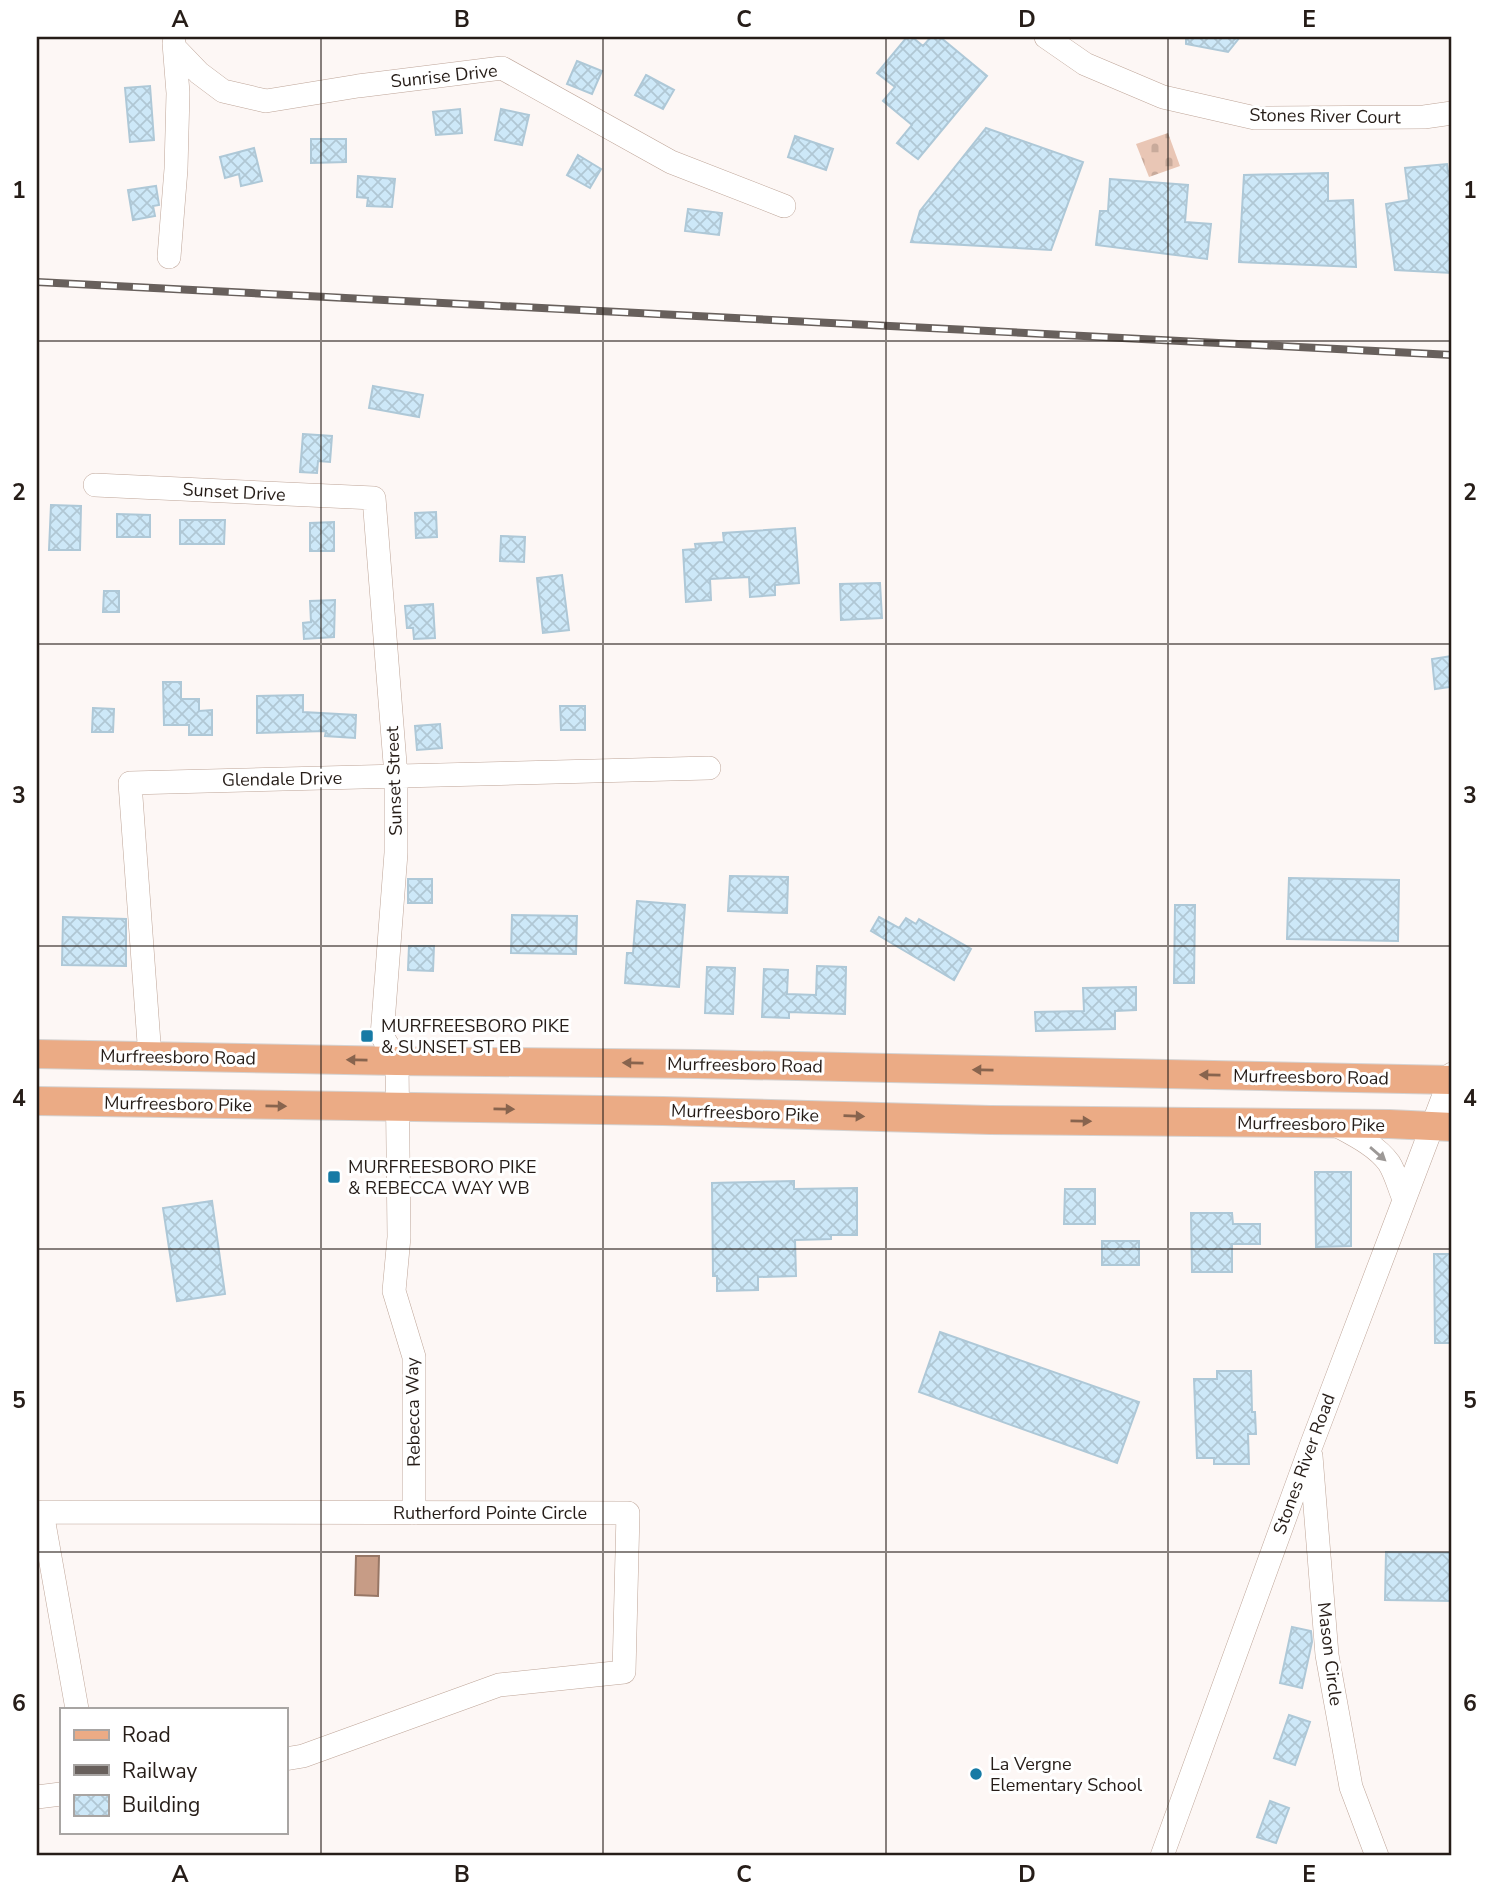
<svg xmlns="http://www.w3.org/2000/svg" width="1489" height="1893" viewBox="0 0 1489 1893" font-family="'Nunito Sans',sans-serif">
<defs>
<pattern id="cemetery-stones" width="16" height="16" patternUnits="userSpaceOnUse" patternTransform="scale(1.75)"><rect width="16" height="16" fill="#e9c6b5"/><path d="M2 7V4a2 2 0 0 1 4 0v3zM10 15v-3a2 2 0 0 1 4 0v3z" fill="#c8aa9b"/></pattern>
<pattern id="building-cross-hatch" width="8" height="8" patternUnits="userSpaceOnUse" patternTransform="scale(1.75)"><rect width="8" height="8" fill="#cde8f8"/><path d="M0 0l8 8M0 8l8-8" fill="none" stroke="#b0c7d4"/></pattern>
</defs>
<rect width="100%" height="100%" fill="#fdf7f5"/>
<path fill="url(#cemetery-stones)" d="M 1168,133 L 1180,166 L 1149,177 L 1136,144 Z"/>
<path fill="#c79c86" stroke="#977665" stroke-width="2" d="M 356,1556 L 379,1556 L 378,1596 L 355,1595 Z"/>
<path fill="url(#building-cross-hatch)" stroke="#aec8d7" stroke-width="2" d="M 907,37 L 912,37 L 923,46 L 931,37 L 940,37 L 987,76 L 918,159 L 897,143 L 912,125 L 883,101 L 895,87 L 877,73 Z
M 1186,37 L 1240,37 L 1228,52 L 1186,44 Z
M 577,61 L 602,71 L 592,94 L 567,84 Z
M 646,75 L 674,90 L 663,109 L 635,95 Z
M 150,86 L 154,140 L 130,142 L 125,88 Z
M 460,109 L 462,133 L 436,135 L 433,112 Z
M 501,109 L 529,115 L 522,145 L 495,140 Z
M 986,128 L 1083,162 L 1051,250 L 911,242 L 920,211 Z
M 795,136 L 833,149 L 826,170 L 788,157 Z
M 311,139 L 346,139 L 346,162 L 311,163 Z
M 254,148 L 262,181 L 241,186 L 239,174 L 225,178 L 220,157 Z
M 578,155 L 601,169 L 590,188 L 567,175 Z
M 1447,164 L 1448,172 L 1452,171 L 1452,273 L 1395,270 L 1386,204 L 1409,200 L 1405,168 Z
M 1328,173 L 1328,201 L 1353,200 L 1356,267 L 1239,262 L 1244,175 Z
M 358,176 L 395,179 L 392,207 L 367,206 L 368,198 L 357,197 Z
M 1110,179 L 1188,185 L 1185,222 L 1211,224 L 1207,259 L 1096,245 L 1100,211 L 1108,211 Z
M 156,186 L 159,205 L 153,206 L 155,216 L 133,220 L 128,190 Z
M 688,209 L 722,213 L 719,235 L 685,231 Z
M 373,386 L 423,395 L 419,417 L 369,408 Z
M 303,434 L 332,436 L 330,462 L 318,461 L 317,473 L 300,472 Z
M 51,505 L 81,506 L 80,550 L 49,550 Z
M 436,512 L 437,537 L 416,538 L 415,513 Z
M 117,514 L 150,515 L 150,537 L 117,537 Z
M 180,520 L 225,520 L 224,544 L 180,544 Z
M 334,522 L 334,551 L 310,551 L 310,523 Z
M 795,528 L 799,583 L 775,585 L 775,595 L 750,597 L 749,577 L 710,579 L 711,600 L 686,602 L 683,550 L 696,549 L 695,544 L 724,542 L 723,533 Z
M 501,536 L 525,537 L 524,562 L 500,561 Z
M 562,575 L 569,630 L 543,633 L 537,578 Z
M 880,583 L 882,618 L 841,620 L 840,584 Z
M 104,591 L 119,591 L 119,612 L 103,612 Z
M 335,600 L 334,637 L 304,639 L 303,623 L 311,622 L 310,601 Z
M 433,604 L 435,638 L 414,639 L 413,628 L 407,628 L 405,606 Z
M 1452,656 L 1452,682 L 1449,682 L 1450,687 L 1435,689 L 1432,659 Z
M 163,682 L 181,682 L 181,699 L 199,699 L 199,711 L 212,710 L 212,735 L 189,735 L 189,725 L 164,725 Z
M 303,695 L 303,712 L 356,715 L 355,738 L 325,736 L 326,731 L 257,733 L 257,696 Z
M 560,706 L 585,706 L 585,730 L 561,730 Z
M 93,708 L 114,709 L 113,732 L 92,732 Z
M 440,724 L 442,748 L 417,750 L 415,726 Z
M 730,876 L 788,877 L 787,913 L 728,911 Z
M 1289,878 L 1399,880 L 1398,941 L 1287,939 Z
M 408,879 L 432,879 L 432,903 L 408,903 Z
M 637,901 L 685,905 L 679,987 L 625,983 L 627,953 L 633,953 Z
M 1175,905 L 1195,905 L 1194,983 L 1174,983 Z
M 512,915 L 577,916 L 576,954 L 511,953 Z
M 63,917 L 126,919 L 126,966 L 62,965 Z
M 879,917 L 899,928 L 906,918 L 916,924 L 919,919 L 971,949 L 954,980 L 871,931 Z
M 409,946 L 434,946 L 433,971 L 408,970 Z
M 817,966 L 846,967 L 845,1014 L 789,1012 L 789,1018 L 762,1017 L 764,969 L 788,970 L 787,994 L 816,995 Z
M 707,967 L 735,968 L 733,1014 L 705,1013 Z
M 1136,987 L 1136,1010 L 1115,1011 L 1115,1029 L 1036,1031 L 1035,1012 L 1084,1011 L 1083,988 Z
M 1315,1172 L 1351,1172 L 1351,1246 L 1316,1247 Z
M 794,1181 L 794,1189 L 857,1188 L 857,1235 L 831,1235 L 831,1239 L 795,1240 L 796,1276 L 758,1277 L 758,1290 L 717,1291 L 717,1276 L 713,1276 L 712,1183 Z
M 1065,1189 L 1095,1189 L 1095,1224 L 1064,1224 Z
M 212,1201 L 225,1294 L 177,1301 L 163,1208 Z
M 1191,1213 L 1232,1213 L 1233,1224 L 1260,1224 L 1260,1244 L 1232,1244 L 1232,1272 L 1192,1272 Z
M 1102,1241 L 1139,1241 L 1139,1265 L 1102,1265 Z
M 1434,1254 L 1452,1254 L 1452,1343 L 1435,1343 Z
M 940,1332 L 1139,1402 L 1117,1463 L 919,1392 Z
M 1217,1371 L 1251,1371 L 1252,1412 L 1255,1412 L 1256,1434 L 1248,1434 L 1249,1464 L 1214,1464 L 1214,1458 L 1197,1458 L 1194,1379 L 1217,1379 Z
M 1386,1552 L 1452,1553 L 1452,1601 L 1385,1600 Z
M 1292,1627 L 1311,1631 L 1312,1642 L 1302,1688 L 1280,1683 Z
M 1289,1715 L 1310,1722 L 1295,1765 L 1274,1758 Z
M 1270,1801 L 1289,1808 L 1276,1843 L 1257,1837 Z"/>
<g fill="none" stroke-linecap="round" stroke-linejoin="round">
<defs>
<path id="minor" d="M 1046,37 L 1085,64 L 1163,97 L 1255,118 L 1424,117 L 1452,113
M 175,48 L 199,73 L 223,91 L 266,101 L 358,86 L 502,68 L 671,162 L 784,206
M 169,257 L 176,169 L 178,93 L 174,43
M 95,485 L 374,498 L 396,776 L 396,853 L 382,1036 L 397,1061 L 399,1237 L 394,1291 L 414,1357 L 414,1513
M 150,1057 L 130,783 L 709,768
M 1334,1124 C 1352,1134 1376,1145 1389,1163 C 1396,1174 1399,1188 1404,1199
M 1311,1456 L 1327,1655 L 1351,1787 L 1377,1856
M 77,1709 L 42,1512 L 628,1513 L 624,1672 L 499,1685 L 303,1756 L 285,1759
M 37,1797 L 61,1794
M 1162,1856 L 1311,1446 L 1452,1074"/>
<path id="major" d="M 37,1054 L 397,1061 L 698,1064 L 1452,1080
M 37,1101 L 663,1111 L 990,1120 L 1389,1124 L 1452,1127"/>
</defs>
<use href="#minor" stroke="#bea598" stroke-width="24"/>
<use href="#major" stroke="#d4d2d1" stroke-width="30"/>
<use href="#minor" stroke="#fff" stroke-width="23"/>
<use href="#major" stroke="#ebab85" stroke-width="28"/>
<defs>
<path id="rail" d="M 37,282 L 1452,355"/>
</defs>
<use href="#rail" stroke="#68605c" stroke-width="8"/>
<use href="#rail" stroke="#fff" stroke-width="5" stroke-dasharray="16" stroke-linecap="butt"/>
</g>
<defs><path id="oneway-solid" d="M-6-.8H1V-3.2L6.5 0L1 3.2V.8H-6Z" transform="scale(1.75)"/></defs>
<g fill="#88644e">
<use href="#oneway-solid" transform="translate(357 1060) rotate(-179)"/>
<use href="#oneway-solid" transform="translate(633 1063) rotate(-179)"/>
<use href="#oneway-solid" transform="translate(983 1070) rotate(-179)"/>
<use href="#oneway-solid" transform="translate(1210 1075) rotate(-179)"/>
<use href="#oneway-solid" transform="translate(276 1106) rotate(1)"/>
<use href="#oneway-solid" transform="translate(504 1109) rotate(1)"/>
<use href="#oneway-solid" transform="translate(854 1116) rotate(2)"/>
<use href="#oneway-solid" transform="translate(1081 1121) rotate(1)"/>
</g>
<use fill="#9d9997" href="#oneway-solid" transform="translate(1378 1154) rotate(41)"/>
<path fill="none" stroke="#261d18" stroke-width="2" stroke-opacity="0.55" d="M 321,37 L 321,1856M 603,37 L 603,1856M 886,37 L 886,1856M 1168,37 L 1168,1856M 37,341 L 1452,341M 37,644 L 1452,644M 37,946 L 1452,946M 37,1249 L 1452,1249M 37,1552 L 1452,1552"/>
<g fill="#167aa5" stroke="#fff" stroke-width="2.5">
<rect x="360" y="1029" width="14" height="14" rx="3.5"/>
<rect x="327" y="1170" width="14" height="14" rx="3.5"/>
<circle cx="976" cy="1774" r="7"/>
</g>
<g text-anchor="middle" stroke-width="6" stroke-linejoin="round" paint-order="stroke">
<g font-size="18" fill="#261d18" stroke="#fff">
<text transform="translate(444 76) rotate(-6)" y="6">Sunrise Drive</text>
<text transform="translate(1325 116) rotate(1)" y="6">Stones River Court</text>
<text transform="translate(234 492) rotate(3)" y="6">Sunset Drive</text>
<text transform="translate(282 779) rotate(-1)" y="6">Glendale Drive</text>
<text transform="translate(394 781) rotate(-92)" y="6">Sunset Street</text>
<text transform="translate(178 1057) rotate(1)" y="6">Murfreesboro Road</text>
<text transform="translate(745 1065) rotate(1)" y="6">Murfreesboro Road</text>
<text transform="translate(1311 1077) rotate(1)" y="6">Murfreesboro Road</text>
<text transform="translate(178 1104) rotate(1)" y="6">Murfreesboro Pike</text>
<text transform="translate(745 1113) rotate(2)" y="6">Murfreesboro Pike</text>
<text transform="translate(1311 1124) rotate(1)" y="6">Murfreesboro Pike</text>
<text transform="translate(413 1412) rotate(-91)" y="6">Rebecca Way</text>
<text transform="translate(1304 1464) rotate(-70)" y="6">Stones River Road</text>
<text x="490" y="1519">Rutherford Pointe Circle</text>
<text transform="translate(1330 1654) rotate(83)" y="6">Mason Circle</text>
</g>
<g font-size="18" fill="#261d18" stroke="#fff" text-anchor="start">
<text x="381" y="1032">MURFREESBORO PIKE<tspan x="381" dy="21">&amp; SUNSET ST EB</tspan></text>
<text x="348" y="1173">MURFREESBORO PIKE<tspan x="348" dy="21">&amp; REBECCA WAY WB</tspan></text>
<text x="990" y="1770">La Vergne<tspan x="990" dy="21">Elementary School</tspan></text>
</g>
</g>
<rect width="1489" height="1893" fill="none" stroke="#ffffff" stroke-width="77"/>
<rect x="60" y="1708" width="228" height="126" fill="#ffffff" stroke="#a8a5a3" stroke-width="2"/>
<rect x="74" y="1730" width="35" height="10" fill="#ebab85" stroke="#a8a5a3" stroke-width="2"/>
<text x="122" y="1742" font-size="21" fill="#261d18">Road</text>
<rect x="74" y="1765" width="35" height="10" fill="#68605c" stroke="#a8a5a3" stroke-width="2"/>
<text x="122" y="1778" font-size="21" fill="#261d18">Railway</text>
<rect x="74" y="1795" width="35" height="21" fill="url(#building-cross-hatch)" stroke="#a8a5a3" stroke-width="2"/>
<text x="122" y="1812" font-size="21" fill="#261d18">Building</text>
<rect x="38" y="38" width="1412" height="1816" fill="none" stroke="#261d18" stroke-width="2.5"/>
<g font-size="23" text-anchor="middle" font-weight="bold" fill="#261d18">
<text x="180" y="27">A</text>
<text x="462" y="27">B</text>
<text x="744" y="27">C</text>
<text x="1027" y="27">D</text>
<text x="1309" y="27">E</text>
<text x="19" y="198">1</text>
<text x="1470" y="198">1</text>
<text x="19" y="500">2</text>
<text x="1470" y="500">2</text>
<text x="19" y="803">3</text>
<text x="1470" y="803">3</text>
<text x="19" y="1106">4</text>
<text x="1470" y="1106">4</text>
<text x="19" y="1408">5</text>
<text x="1470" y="1408">5</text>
<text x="19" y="1711">6</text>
<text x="1470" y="1711">6</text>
<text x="180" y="1882">A</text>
<text x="462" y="1882">B</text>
<text x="744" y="1882">C</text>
<text x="1027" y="1882">D</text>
<text x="1309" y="1882">E</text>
</g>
</svg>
